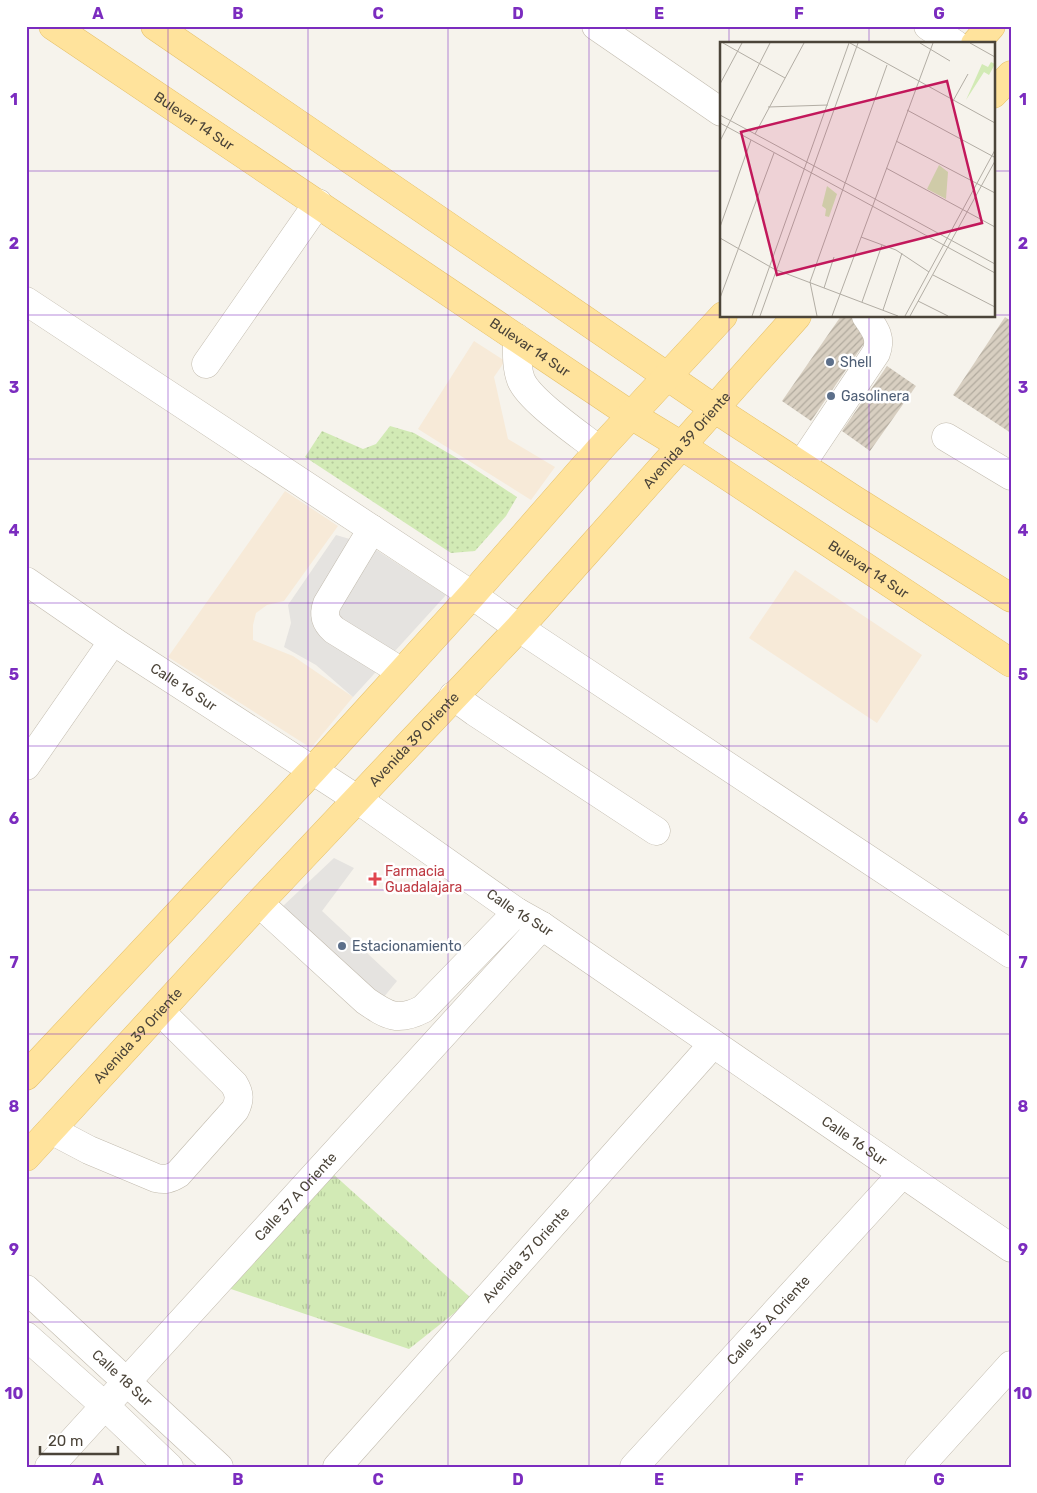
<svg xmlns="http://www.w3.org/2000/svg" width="1037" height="1493" viewBox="0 0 1037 1493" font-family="Rubik,sans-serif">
<defs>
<pattern id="grass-dots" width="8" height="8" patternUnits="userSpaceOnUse" patternTransform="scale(1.25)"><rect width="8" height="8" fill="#d2eab5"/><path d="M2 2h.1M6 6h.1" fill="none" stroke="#b6ca9c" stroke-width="1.8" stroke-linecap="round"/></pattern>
<pattern id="park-tufts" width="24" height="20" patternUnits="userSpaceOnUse" patternTransform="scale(1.25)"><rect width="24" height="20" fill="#d2eab5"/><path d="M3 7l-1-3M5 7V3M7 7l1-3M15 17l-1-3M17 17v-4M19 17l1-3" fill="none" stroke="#b6ca9c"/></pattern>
<pattern id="building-hatch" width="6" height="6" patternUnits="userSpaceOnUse" patternTransform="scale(1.25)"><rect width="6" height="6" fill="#d8cfc1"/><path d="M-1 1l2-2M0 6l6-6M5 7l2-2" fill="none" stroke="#b1aa9e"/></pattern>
</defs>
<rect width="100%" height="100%" fill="#f6f3ec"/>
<path fill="#f7ead8" d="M 474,341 L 505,361 L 494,377 L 508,439 L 555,467 L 531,500 L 418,429 Z
M 285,491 L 338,526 L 284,601 L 267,605 L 256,613 L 253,625 L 253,640 L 293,656 L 353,697 L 311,748 L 168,657 Z
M 795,570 L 922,655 L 877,723 L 749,638 Z"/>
<path fill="url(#grass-dots)" d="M 390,426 L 414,433 L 467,464 L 517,497 L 506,516 L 475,551 L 451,553 L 305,457 L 322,431 L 363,449 L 376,444 Z"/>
<path fill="url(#park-tufts)" d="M 332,1173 L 472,1299 L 409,1349 L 228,1288 Z"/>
<path fill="#e5e3e0" d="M 336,535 L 367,544 L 446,595 L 353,697 L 316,665 L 284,647 L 291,623 L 288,605 Z
M 334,858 L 354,868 L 322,911 L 397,981 L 383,998 L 282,907 Z"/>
<path fill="url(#building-hatch)" d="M 841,316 L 868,316 L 878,323 L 811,421 L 782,401 Z
M 1005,317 L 1011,321 L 1011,433 L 953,395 Z
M 887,366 L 916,386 L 870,451 L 842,431 Z"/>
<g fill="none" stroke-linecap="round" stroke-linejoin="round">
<defs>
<g id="minor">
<path d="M 596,26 L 721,112"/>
<path d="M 928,26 L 955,44"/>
<path d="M 26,301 L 472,595 L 519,628 L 1011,954"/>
<path d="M 517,338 C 517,352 516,367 521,380 C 530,401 579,434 599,450"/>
<path d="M 206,364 L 318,203"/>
<path d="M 946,437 L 1011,476"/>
<path d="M 801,465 L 876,353 C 882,338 875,329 866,316"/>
<path d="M 372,529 L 327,604 C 323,615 325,622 334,630 L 402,672"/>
<path id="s1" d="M 26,581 L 113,641 L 357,799 L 517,912 L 542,926 L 1011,1248"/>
<path d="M 453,696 L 475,712 L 656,831"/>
<path d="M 26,766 L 113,641"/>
<path d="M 259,903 L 366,1001 C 388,1016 398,1022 423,1009 L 517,912"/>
<path d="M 51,1130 L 89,1150 L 156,1178 C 165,1180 170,1179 178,1174 L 235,1110 C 240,1100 240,1094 234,1084 L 160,1011"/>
<path id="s2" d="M 26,1289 L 219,1467"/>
<path d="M 26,1336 L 105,1406 L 169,1467"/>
<path id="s3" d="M 49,1467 L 542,926"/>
<path id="s4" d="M 337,1467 L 713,1044"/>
<path id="s5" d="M 634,1467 L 902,1174"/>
<path d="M 919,1467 L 1011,1365"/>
</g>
<g id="major">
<path id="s6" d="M 53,26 L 631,415 L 682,446 L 1011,663"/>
<path d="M 155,26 L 715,409 L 853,499 L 1011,598"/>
<path d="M 975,44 L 991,26"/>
<path d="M 993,94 L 1011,75"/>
<path d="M 26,1076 L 313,770 L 472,595 L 599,450 L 723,316"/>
<path id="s7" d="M 26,1157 L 259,903 L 519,628 L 797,316"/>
</g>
</defs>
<use href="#minor" stroke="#c2bbae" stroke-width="29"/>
<use href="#major" stroke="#e6c16a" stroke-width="29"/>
<use href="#minor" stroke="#fff" stroke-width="28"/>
<use href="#major" stroke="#ffe39c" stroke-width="28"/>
</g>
<path fill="none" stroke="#7b2cbf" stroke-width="1" stroke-opacity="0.55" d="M 168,26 L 168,1467M 308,26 L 308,1467M 448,26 L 448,1467M 589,26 L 589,1467M 729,26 L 729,44M 869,26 L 869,44M 26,171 L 721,171M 993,171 L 1011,171M 26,315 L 721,315M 993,315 L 1011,315M 729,316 L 729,1467M 869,316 L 869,1467M 26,459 L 1011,459M 26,603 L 1011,603M 26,746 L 1011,746M 26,890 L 1011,890M 26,1034 L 1011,1034M 26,1178 L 1011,1178M 26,1322 L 1011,1322"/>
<g fill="#5c6f8a" stroke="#fff" stroke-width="2">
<circle cx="830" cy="362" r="5"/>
<circle cx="831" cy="396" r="5"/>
<circle cx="342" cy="946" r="5"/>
</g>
<path fill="#e0444e" stroke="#fff" stroke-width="2" d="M372.5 871.5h5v5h5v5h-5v5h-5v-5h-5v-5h5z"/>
<g text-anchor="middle" stroke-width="5" stroke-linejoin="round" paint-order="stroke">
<g font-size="14" fill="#4b4439" stroke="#fff">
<text dy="5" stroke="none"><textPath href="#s6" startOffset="170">Bulevar 14 Sur</textPath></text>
<text dy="5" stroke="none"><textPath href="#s6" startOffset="575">Bulevar 14 Sur</textPath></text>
<text dy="5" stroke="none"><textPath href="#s7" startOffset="975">Avenida 39 Oriente</textPath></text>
<text dy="5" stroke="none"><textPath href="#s6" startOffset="980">Bulevar 14 Sur</textPath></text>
<text dy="5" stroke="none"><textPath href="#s1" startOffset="190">Calle 16 Sur</textPath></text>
<text dy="5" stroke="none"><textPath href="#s7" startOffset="570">Avenida 39 Oriente</textPath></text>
<text dy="5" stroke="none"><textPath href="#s1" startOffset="595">Calle 16 Sur</textPath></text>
<text dy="5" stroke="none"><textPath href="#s7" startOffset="165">Avenida 39 Oriente</textPath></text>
<text dy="5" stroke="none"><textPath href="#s1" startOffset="1000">Calle 16 Sur</textPath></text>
<text dy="5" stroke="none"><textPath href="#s3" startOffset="366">Calle 37 A Oriente</textPath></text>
<text dy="5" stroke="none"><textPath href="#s4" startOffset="284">Avenida 37 Oriente</textPath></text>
<text dy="5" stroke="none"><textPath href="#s5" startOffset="199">Calle 35 A Oriente</textPath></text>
<text dy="5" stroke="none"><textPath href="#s2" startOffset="131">Calle 18 Sur</textPath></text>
</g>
<g font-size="14" fill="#4e5e75" stroke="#fff" text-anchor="start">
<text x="840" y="367">Shell</text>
<text x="841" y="401">Gasolinera</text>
<text x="352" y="951">Estacionamiento</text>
</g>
<g font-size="14" fill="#be3a42" stroke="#fff" text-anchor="start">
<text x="385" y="876">Farmacia<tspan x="385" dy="16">Guadalajara</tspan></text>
</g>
</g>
<g transform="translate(720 42)">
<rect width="275" height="275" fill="#f6f3ec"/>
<path d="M 107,144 L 117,152 L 109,175 L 105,174 L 106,167 L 102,164 Z" fill="#d2eab5"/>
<path d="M 271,20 L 275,22 L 269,33 L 264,30 L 246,58 L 262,22 L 268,25 ZM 219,123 L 228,130 L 226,157 L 207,147 Z" fill="#d2eab5"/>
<path fill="none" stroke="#b2ada4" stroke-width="1" d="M 3,1 L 65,36M 130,1 L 275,81M 200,1 L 230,19M 250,1 L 275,15M 0,42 L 22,1M 233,59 L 248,32M 48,65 L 108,63M 187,68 L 274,115M 0,73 L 275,222M 0,81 L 275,231M 35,92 L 84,1M 0,99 L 50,1M 176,99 L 275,151M 166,126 L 275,185M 0,185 L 31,98M 141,195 L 176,208 L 209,230M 0,196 L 54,227 L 178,274M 213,233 L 275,265M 104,246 L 114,215M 0,256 L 54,111M 198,259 L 228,274M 142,260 L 162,203M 163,268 L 182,211M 32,274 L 129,1M 40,274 L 138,1M 97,274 L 90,240 L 167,23M 112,274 L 213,1M 185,274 L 275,108M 190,274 L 275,119"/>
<path fill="#c2185b" fill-opacity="0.15" stroke="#c2185b" stroke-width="2.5" d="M 227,39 L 262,181 L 57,233 L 21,90 Z"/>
<rect width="275" height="275" fill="none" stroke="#4b4439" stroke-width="2.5"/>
</g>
<rect width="1037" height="1493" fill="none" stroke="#ffffff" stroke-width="55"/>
<path d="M40 1446v8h78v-8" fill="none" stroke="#4b4439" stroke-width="2.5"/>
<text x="48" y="1446" font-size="15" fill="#4b4439" stroke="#ffffff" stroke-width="4" paint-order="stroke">20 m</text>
<rect x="28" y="28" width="982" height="1438" fill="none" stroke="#7b2cbf" stroke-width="2"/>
<g font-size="16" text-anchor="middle" font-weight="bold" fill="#7b2cbf">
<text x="98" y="19">A</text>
<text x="238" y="19">B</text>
<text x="378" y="19">C</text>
<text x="518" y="19">D</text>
<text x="659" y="19">E</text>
<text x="799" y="19">F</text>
<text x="939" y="19">G</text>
<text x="14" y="105">1</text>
<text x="1023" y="105">1</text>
<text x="14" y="249">2</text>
<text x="1023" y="249">2</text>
<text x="14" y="393">3</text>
<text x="1023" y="393">3</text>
<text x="14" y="536">4</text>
<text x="1023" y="536">4</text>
<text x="14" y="680">5</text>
<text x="1023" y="680">5</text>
<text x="14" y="824">6</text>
<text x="1023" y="824">6</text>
<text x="14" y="968">7</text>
<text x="1023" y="968">7</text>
<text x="14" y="1112">8</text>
<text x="1023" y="1112">8</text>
<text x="14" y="1255">9</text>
<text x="1023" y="1255">9</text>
<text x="14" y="1399">10</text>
<text x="1023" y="1399">10</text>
<text x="98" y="1485">A</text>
<text x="238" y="1485">B</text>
<text x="378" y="1485">C</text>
<text x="518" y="1485">D</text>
<text x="659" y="1485">E</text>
<text x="799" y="1485">F</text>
<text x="939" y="1485">G</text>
</g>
</svg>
